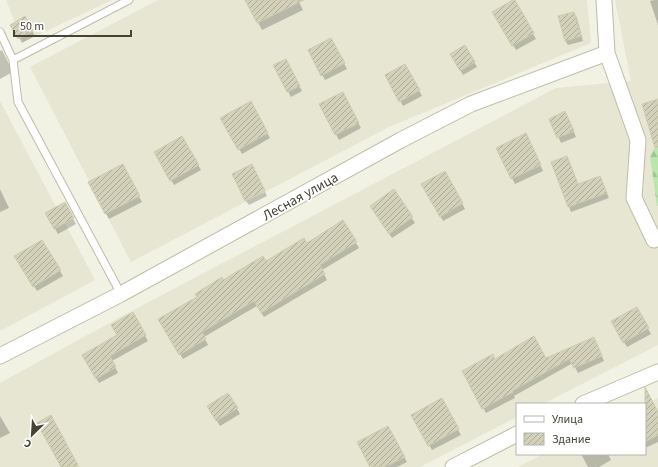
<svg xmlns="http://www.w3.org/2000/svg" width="658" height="467" viewBox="0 0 658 467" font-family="'Source Sans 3',sans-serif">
<defs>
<pattern id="forest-firs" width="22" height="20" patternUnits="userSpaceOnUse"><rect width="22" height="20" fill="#bae6ad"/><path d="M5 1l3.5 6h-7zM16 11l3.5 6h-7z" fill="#a1c695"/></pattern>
<pattern id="building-hatch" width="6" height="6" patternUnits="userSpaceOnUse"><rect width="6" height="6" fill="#d3d1ba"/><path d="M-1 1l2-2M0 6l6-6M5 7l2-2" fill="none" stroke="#adab98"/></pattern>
</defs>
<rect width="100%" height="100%" fill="#f2f2e4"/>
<path fill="#e6e6d3" d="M 6,0 L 112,0 L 23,42 Z
M 158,0 L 587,0 L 591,43 L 389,127 L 131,262 L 30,67 Z
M 615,0 L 658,0 L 658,345 L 543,404 L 517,404 L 517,417 L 420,467 L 0,467 L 0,383 L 122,316 L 556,88 L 631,81 Z
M 0,101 L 95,280 L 0,331 Z
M 658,398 L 658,467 L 517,467 L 544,454 L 645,454 L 645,404 Z"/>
<path fill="url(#forest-firs)" d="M 658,141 L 658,206 L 657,206 L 650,156 Z"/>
<path fill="#0003" d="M 246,0 L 298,0 L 303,10 L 262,30 Z
M 654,0 L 658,0 L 658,25 L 650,1 Z
M 514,1 L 536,39 L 516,50 L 494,12 Z
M 574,13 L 577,18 L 583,41 L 568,45 L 565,40 Z
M 25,18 L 35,36 L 22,43 L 12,25 Z
M 331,39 L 347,69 L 325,80 L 309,50 Z
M 465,46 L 477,67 L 463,75 L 451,54 Z
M 2,50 L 11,68 L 11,73 L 0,79 L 0,51 Z
M 288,65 L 302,91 L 291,97 L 274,66 Z
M 405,65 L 422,96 L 403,106 L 386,75 Z
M 342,93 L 361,128 L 339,140 L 320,104 Z
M 250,102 L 270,138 L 242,154 L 222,118 Z
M 568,118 L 576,137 L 561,143 L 550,119 Z
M 182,137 L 201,170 L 174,185 L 155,152 Z
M 529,140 L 543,171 L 515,184 L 497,148 Z
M 567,157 L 578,185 L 600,177 L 609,198 L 571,212 L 552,163 Z
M 125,171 L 142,202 L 109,219 L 89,183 Z
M 445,172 L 465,209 L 443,221 L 423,185 Z
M 0,189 L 9,208 L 0,212 Z
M 394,191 L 415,223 L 392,238 L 374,211 Z
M 265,192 L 267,196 L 249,205 L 246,201 Z
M 64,203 L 76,224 L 58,234 L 46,213 Z
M 343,222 L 359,248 L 322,270 L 327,280 L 264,317 L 257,306 L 204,337 L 208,345 L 183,359 L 159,320 L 198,297 L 223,281 L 306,244 Z
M 42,241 L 63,276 L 37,291 L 16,257 Z
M 636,308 L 651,334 L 627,347 L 612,322 Z
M 133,314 L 148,341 L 112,361 L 118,373 L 99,383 L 83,356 L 119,336 Z
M 596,343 L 604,361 L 578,373 L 573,363 L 514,396 L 515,398 L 486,413 L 463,371 L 495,360 L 546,359 Z
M 228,394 L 240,414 L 220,426 L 208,406 Z
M 441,399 L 461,435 L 432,450 L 412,415 Z
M 645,406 L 658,413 L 658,442 L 645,448 Z
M 0,416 L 10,433 L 0,438 Z
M 388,427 L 407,462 L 397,467 L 371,467 Z
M 581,454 L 608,454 L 611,460 L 599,467 L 588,467 Z"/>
<path fill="url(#building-hatch)" stroke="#ceccae" d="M 245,0 L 304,0 L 257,23 Z
M 513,0 L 515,0 L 534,33 L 512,46 L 492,12 Z
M 574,12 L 581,36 L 565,41 L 558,16 Z
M 25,16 L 33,31 L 18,39 L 10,25 Z
M 331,38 L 345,63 L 321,76 L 308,50 Z
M 465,45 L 475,62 L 460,71 L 450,54 Z
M 286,59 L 300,86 L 287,92 L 273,65 Z
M 405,64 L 420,90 L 399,102 L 385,75 Z
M 343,92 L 359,123 L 335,135 L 319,104 Z
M 658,99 L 658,147 L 655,148 L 642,104 Z
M 251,101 L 268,133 L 238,150 L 220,118 Z
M 565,111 L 574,131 L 557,138 L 549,119 Z
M 526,133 L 541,165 L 511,179 L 496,148 Z
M 182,136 L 199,165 L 170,181 L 154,152 Z
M 567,156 L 578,184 L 600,176 L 607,193 L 568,207 L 551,162 Z
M 123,164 L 140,196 L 105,214 L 88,182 Z
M 252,164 L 265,191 L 245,201 L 232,174 Z
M 445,171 L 463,203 L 440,217 L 421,184 Z
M 394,189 L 413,217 L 389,234 L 370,206 Z
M 65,202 L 74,218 L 54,229 L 45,213 Z
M 343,220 L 357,242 L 320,265 L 325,274 L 261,313 L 254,301 L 202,332 L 206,339 L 179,355 L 158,319 L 197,297 L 195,294 L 222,277 L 223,280 L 263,256 L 266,261 L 304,238 L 307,243 Z
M 42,240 L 61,270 L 33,287 L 14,256 Z
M 637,307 L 649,328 L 623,343 L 611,321 Z
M 133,312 L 146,335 L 110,356 L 116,367 L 96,379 L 82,355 L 117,335 L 111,325 Z
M 534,336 L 546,358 L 594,337 L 602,356 L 574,368 L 569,359 L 512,391 L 513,392 L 482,409 L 462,371 L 493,354 L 495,359 Z
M 645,387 L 658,412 L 658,435 L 645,442 Z
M 228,393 L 238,408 L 216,421 L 207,406 Z
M 442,398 L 459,429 L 428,446 L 411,415 Z
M 51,415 L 79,467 L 61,467 L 37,423 Z
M 388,426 L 405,457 L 385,467 L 370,467 L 357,442 Z"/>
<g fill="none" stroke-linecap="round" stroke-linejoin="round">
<defs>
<path id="service" d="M 0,32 L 13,60 L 18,102 L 121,294
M 13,60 L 129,0"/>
<path id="minor" d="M 604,0 L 607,53 L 638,140 L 634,198 L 654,240
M 0,356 L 121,294 L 401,140 L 471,104 L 607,53
M 583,404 L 658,372
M 453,467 L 517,434"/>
</defs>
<use href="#service" stroke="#bdbda7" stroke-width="9"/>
<use href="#minor" stroke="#bdbda7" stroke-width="17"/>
<use href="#service" stroke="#fff" stroke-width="7"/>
<use href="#minor" stroke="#fff" stroke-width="15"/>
</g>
<g text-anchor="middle" stroke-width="3.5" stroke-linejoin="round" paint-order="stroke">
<g font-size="14" fill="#444334" stroke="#fff">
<text transform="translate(300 196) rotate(-29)" y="5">Лесная улица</text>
</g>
</g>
<rect x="516" y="403" width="130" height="52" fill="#ffffff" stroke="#b4b4ae"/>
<rect x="524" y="416" width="20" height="6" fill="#ffffff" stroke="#b4b4ae"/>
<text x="552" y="423" font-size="12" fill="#444334">Улица</text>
<rect x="524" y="433" width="20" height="12" fill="url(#building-hatch)" stroke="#b4b4ae"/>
<text x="552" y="443" font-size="12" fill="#444334">Здание</text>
<g transform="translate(32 435) rotate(205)" stroke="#ffffff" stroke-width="3" paint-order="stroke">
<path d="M0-3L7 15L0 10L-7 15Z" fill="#444334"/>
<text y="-6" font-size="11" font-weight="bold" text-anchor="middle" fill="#444334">С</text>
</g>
<path d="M14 30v6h117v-6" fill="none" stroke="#444334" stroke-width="2"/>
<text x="20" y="30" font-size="12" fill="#444334" stroke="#ffffff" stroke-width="3" paint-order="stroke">50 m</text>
</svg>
